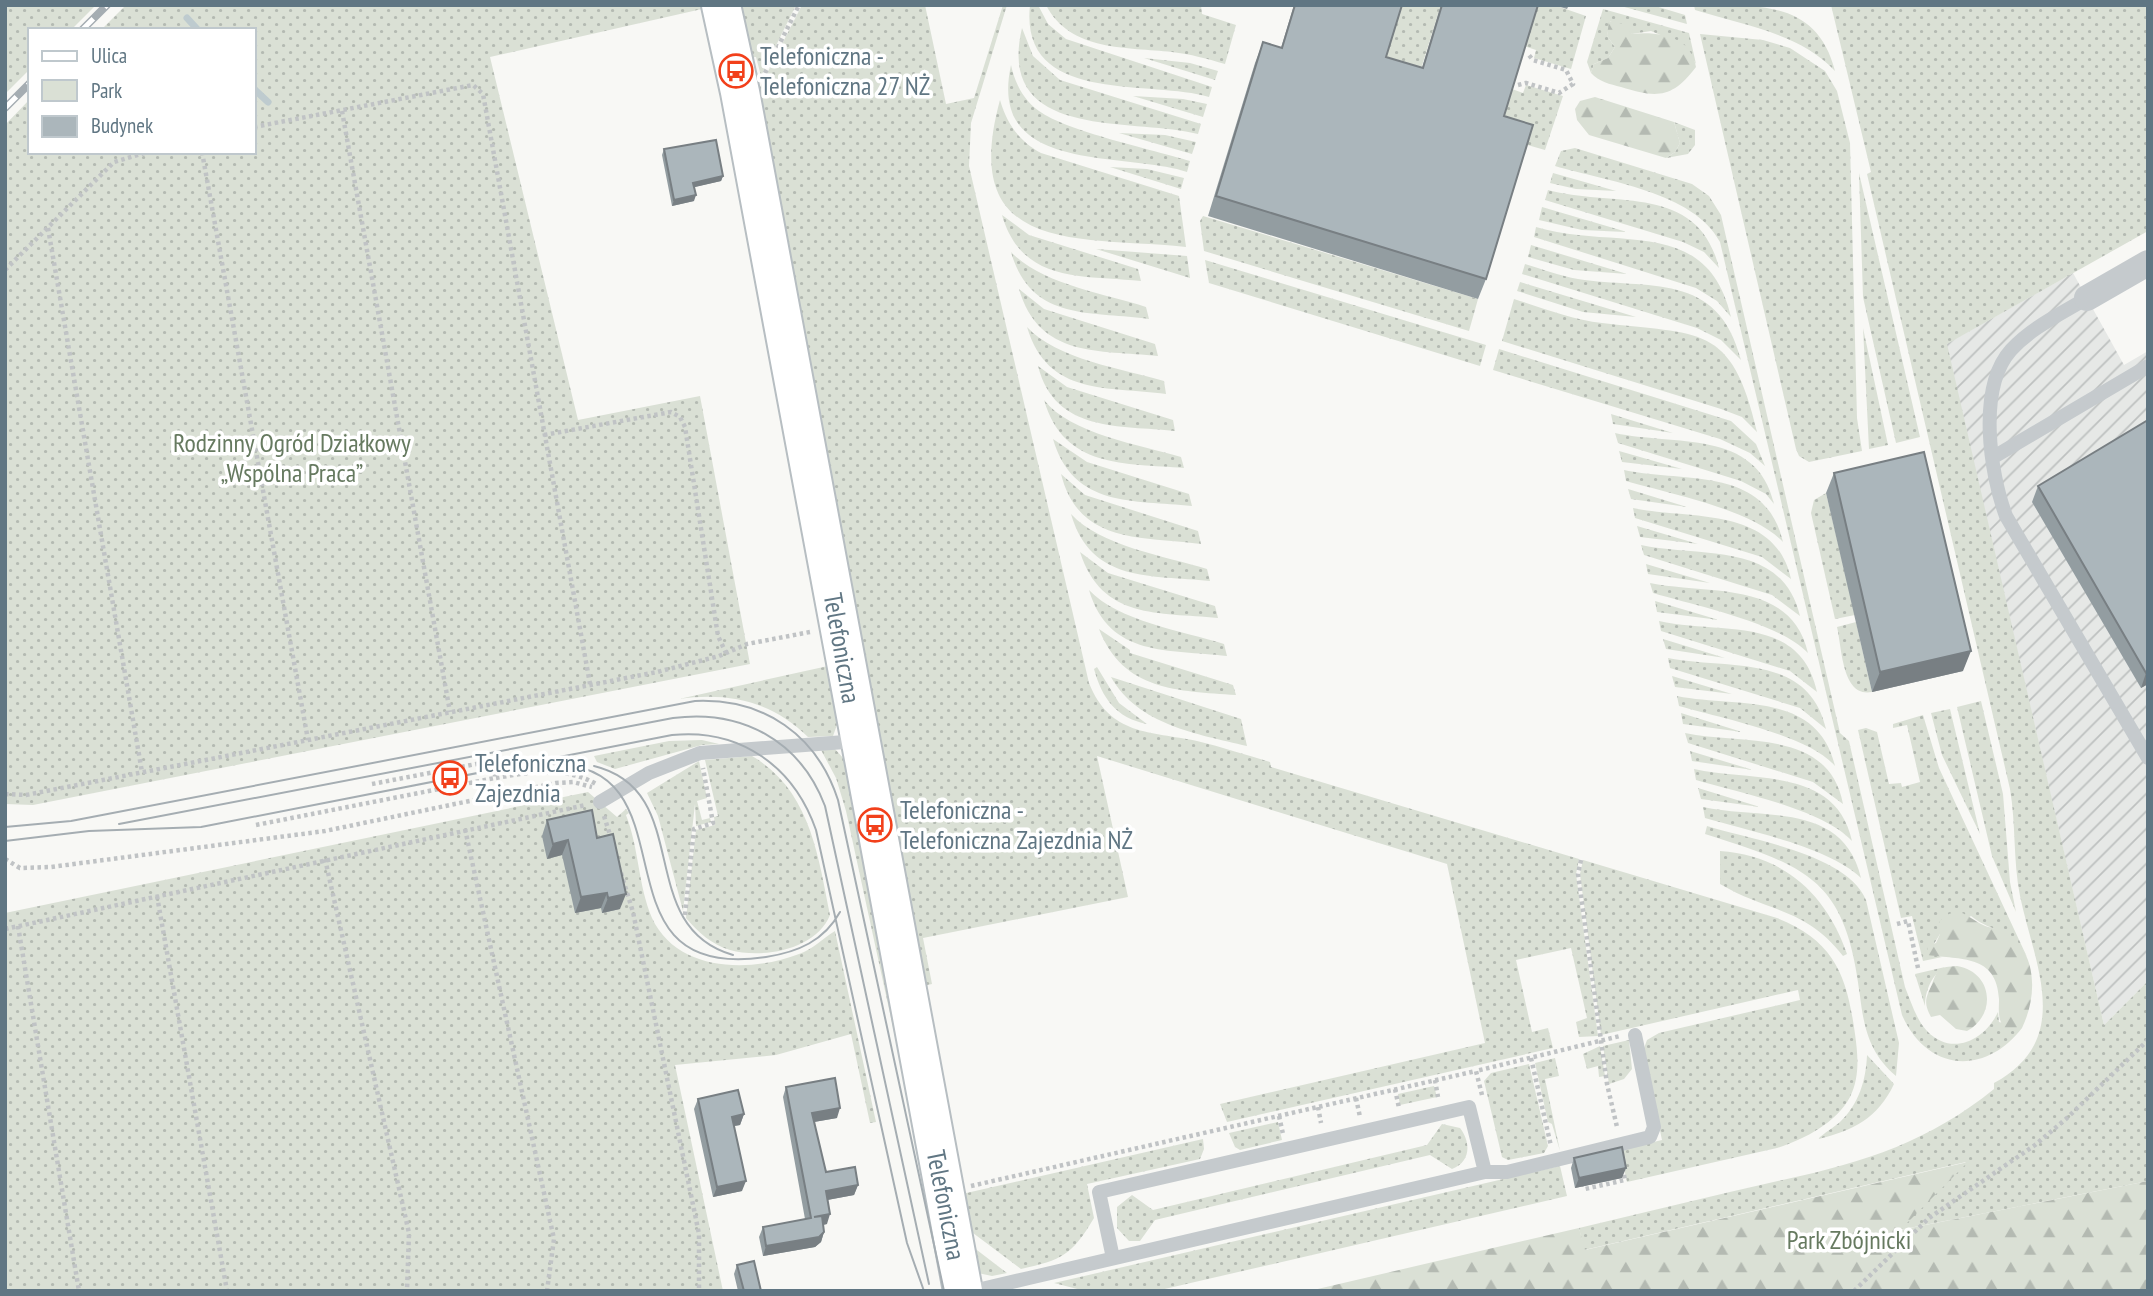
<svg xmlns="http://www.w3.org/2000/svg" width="2153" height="1296" viewBox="0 0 2153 1296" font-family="'PT Sans Narrow',sans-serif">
<defs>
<pattern id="industrial-furrows" width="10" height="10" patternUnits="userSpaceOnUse" patternTransform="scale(1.75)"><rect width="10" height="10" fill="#e6e8e6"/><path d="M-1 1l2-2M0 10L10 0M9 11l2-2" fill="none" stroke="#bec1c0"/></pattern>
<pattern id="green-dots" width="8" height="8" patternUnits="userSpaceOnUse" patternTransform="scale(1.75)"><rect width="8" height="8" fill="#dae0d5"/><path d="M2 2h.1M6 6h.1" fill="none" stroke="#b4bab2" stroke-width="1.8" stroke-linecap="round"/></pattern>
<pattern id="forest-firs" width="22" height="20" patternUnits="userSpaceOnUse" patternTransform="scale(1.75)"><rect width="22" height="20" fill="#dae0d5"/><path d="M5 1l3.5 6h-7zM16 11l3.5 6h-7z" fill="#b4bab2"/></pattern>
</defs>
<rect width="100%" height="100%" fill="#f8f8f5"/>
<path fill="url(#industrial-furrows)" d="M 2073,273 L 2124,365 L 2148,351 L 2148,981 L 2104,1025 L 1946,344 Z"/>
<path fill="url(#green-dots)" d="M 5,5 L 96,5 L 71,30 L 30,30 L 30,69 L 5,94 Z
M 126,5 L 701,5 L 702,9 L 490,57 L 578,420 L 700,396 L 750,664 L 33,805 L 5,804 L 5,125 L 30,99 L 30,152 L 254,152 L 254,30 L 101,30 Z
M 737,5 L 796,5 L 761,76 L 756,57 L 748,58 Z
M 802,5 L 925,5 L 946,104 L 974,98 L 1003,5 L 1007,5 L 971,123 L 969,166 L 1089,683 C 1110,736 1150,731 1197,741 C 1222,747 1246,755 1270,762 L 1271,767 L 1579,859 L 1576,874 L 1598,1036 L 1579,1037 L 1576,1022 L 1587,1018 L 1571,948 L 1516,960 L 1532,1032 L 1548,1028 L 1553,1048 L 1227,1122 L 1220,1104 L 1485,1043 L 1447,864 L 1097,756 L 1128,897 L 923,938 L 932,984 L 923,986 L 755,97 Z
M 1030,5 L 1038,5 L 1048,24 L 1066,39 L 1212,87 L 1209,97 C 1150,79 1019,106 1030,5 Z
M 1046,5 L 1201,5 L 1202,14 L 1236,25 L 1225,64 C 1208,59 1190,54 1172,52 C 1128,47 1070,52 1046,5 Z
M 1400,5 L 1441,5 L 1415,88 L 1378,77 Z
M 1537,5 L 1554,5 L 1586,16 L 1571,69 L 1534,58 L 1536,50 L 1524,46 Z
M 1617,5 L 1652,5 L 1685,15 L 1687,24 Z
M 1694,5 C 1758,5 1817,0 1835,71 C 1800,33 1742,25 1695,10 Z
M 1831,5 L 2148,5 L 2148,231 L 1947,344 L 2104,1025 L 2148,981 L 2148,1181 L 1899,1230 L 1966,1162 L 1584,1250 L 1579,1228 C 1648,1212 1718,1194 1787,1179 C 1865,1162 1930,1141 1994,1089 L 1994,1083 C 2075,1039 2034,964 2020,896 C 2013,860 2016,824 2010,789 L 1867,174 L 1871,172 Z
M 1603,9 L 1689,33 L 1696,64 L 1684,45 L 1651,31 L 1632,34 L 1610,21 L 1607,36 L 1615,47 L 1608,58 L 1594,64 L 1591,73 L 1587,62 Z
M 1022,28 L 1033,56 L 1060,80 L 1201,124 L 1198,134 C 1132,117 995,142 1022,28 Z
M 1700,34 L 1763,40 L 1790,48 L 1825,71 L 1837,91 L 1850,143 L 1857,418 L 1862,451 L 1809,462 L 1799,456 L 1796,449 Z
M 1144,58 L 1190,63 L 1218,71 L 1215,80 Z
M 1011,65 C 1015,83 1023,100 1039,111 C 1066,131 1154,150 1190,161 L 1187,172 C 1122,151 987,175 1011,65 Z
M 1526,85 L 1563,96 L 1545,150 L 1497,136 L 1512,89 L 1523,93 Z
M 1133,96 L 1183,99 L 1207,104 L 1203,117 Z
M 1000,100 C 1007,124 1019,141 1041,153 L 1179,196 L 1186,247 C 1080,236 957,257 1000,100 Z
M 1674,122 L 1695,130 L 1695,145 L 1688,154 L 1666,158 L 1675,152 L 1680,143 Z
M 1119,133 L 1165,135 L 1196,142 L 1192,154 Z
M 1575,148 L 1692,184 L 1709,196 L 1721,215 L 1840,733 L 1849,741 L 1905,987 C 1911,1002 1916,1019 1927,1031 C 1952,1057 1985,1040 1998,1012 L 1999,1022 L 2022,1028 C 1985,1076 1927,1072 1902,1015 L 1720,242 C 1694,192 1606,181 1555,166 L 1561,151 Z
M 1110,167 L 1147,169 L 1184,178 L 1181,189 Z
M 1553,173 L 1616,191 L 1576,189 L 1550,183 Z
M 1859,173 L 1920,437 L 1896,443 L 1863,297 Z
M 1548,190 C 1613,208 1698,182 1719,268 L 1704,252 L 1683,242 L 1545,200 Z
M 1542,207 L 1627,232 L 1582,230 L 1539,220 Z
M 1002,215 L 1029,235 L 1138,269 L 1141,281 C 1083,275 1022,284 1002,215 Z
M 1203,216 L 1478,299 L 1469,331 L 1204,251 L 1200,221 Z
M 1536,227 C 1616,251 1707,214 1731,317 L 1717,301 L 1696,288 L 1534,237 Z
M 1531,245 L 1627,274 L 1574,270 L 1528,257 Z
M 1096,249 L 1187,256 L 1190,278 Z
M 1011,252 C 1041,284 1105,294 1146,307 L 1149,319 C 1091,311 1031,322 1011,252 Z
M 1205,260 L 1486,345 L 1480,366 L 1209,283 Z
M 1525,264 C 1542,269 1560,276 1578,279 C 1648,290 1718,270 1741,360 L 1721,340 L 1697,328 L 1522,274 Z
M 1520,282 L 1636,317 L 1583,312 L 1517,291 Z
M 1019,289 L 1044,309 L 1155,344 L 1158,356 C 1099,350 1039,358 1019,289 Z
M 1514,299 C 1543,308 1573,320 1602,323 C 1699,335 1732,322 1757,432 L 1742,417 L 1721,409 L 1502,341 Z
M 1027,327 C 1056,359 1123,369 1164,381 L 1166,394 C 1108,386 1048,397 1027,327 Z
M 1863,328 L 1888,445 L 1869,449 Z
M 1499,349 L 1731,421 L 1756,444 L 1765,466 L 1750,453 L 1720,439 L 1493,370 Z
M 1038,366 L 1067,387 L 1173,420 L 1175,431 C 1120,425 1055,433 1038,366 Z
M 1044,400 C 1070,434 1141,445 1181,457 L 1184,468 C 1125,463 1064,469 1044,400 Z
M 1611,414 L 1673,433 L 1613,424 Z
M 1615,433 C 1673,446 1757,428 1774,504 L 1766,494 L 1741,481 L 1618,443 Z
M 1053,439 L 1087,462 L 1189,494 L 1192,506 C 1134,500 1073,508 1053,439 Z
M 1619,451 L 1682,469 L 1622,462 Z
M 1624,470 C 1684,483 1765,465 1783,542 C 1752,509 1670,494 1626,481 Z
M 1061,474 L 1085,495 L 1198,531 L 1201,544 C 1142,536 1079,545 1061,474 Z
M 1628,489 L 1687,507 L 1631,499 Z
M 1826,493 L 1855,615 L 1835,619 L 1811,513 L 1814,500 Z
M 1633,508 C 1689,520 1775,505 1791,579 L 1762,557 L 1635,518 Z
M 1071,514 C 1100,546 1165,556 1207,569 L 1210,581 C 1151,575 1091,583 1071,514 Z
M 1637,526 L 1698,544 L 1640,537 Z
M 1641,545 C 1700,558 1782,540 1800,616 L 1772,595 L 1644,555 Z
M 1080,552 L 1108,573 L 1215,606 L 1218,618 C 1158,612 1102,620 1080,552 Z
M 1646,564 L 1710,583 L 1648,574 Z
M 1650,583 C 1708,595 1791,579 1808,653 C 1778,622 1696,606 1653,593 Z
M 1089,590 C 1118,621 1183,631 1224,644 L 1227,656 C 1169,649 1109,658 1089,590 Z
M 1655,601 L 1719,620 L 1657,612 Z
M 1659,621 C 1718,635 1800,613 1817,692 L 1790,671 L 1661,631 Z
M 1856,622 L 1872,692 C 1842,698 1842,648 1837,627 Z
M 1099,629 L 1130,650 L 1130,653 L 1233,685 L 1236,695 C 1178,691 1123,691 1099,629 Z
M 1663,639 L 1725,658 L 1666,649 Z
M 1668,658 C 1727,670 1808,652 1826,729 L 1800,708 L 1670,668 Z
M 828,666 L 838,722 L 833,736 L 808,737 C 772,701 728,692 679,699 Z
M 1097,667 L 1119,703 L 1147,724 C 1116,718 1102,698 1094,669 Z
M 1672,676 L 1732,694 L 1675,687 Z
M 1111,677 L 1241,719 L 1247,746 C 1197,734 1138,725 1111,677 Z
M 1677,696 C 1735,708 1817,690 1835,766 C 1809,735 1720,718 1679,706 Z
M 1981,701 L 2003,794 L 2010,882 L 2016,912 L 1992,856 L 1957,707 Z
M 1950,709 L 1980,834 L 1942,755 L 1931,713 Z
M 1681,713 L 1742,732 L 1683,724 Z
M 1923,715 L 1939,768 L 2027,957 C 2009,925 1995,935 1971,916 L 1940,934 L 1928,954 L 1942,957 L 1923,961 L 1912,916 L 1901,918 L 1858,730 L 1866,728 L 1877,732 L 1889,784 L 1901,783 L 1902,787 L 1920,782 L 1907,725 L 1893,728 L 1893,724 Z
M 1685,733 C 1741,745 1829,728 1843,804 L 1813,782 L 1688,743 Z
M 702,740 L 719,744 L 702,745 L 615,769 L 597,762 L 594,756 L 669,741 Z
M 835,749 L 844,759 L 912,1115 L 846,811 L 836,778 L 821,750 Z
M 1690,751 L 1753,770 L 1692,761 Z
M 752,756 C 810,790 818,855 830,915 C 816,950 762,959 730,950 C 712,945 698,932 686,918 L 696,830 L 715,825 L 714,817 L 718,816 L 705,760 Z
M 699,761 L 707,798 L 697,801 L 702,820 L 710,818 L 711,822 L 696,826 L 695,804 L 683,911 L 658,816 L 647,793 Z
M 1694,769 C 1751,782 1836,766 1852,841 C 1823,809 1739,793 1696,780 Z
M 1698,788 L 1760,807 L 1701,799 Z
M 588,792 L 617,817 L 626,809 L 629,813 L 626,815 C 639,848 638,885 652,918 C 677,972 750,973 799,954 C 813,949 822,939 835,931 L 876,1122 L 870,1123 L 851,1034 L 776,1055 L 675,1065 L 723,1291 L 5,1291 L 5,913 Z
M 1703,807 C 1762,820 1843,801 1861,878 C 1829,847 1749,831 1705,818 Z
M 1707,826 C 1752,840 1847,854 1866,900 L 1899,1043 L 1896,1076 C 1870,1054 1864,1029 1860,996 C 1846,879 1809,867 1705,834 Z
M 1720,851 C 1784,855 1827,895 1847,954 L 1843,956 C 1805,907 1769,913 1720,884 Z
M 1583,860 L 1777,918 C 1835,941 1847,976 1855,1034 C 1858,1055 1860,1077 1850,1097 C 1836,1123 1805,1139 1777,1148 L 1627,1182 L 1620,1150 L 1662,1140 L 1643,1051 L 1647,1040 L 1659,1033 L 1800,1000 L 1798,990 L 1601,1035 L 1580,874 Z
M 1945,967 C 1932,974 1925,991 1925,1006 L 1915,974 Z
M 1629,1040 L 1632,1069 L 1624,1079 L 1609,1084 L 1603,1046 Z
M 1600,1046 L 1605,1076 L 1599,1077 L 1598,1066 L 1587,1069 L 1583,1054 Z
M 1867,1055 L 1894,1084 C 1878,1118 1853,1131 1818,1139 C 1824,1133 1833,1128 1840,1122 C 1859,1104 1866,1080 1867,1055 Z
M 1555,1058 L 1559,1076 L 1545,1079 L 1560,1151 L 1552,1124 L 1548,1122 L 1535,1063 Z
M 1529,1064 L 1548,1146 L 1544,1153 L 1508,1160 L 1502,1157 L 1484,1081 L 1491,1073 Z
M 1434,1086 L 1437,1097 L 1400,1105 L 1398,1094 Z
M 1278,1122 L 1282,1140 L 1240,1150 L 1235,1147 L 1229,1133 Z
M 1442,1124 L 1460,1128 C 1471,1142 1471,1162 1452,1169 L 1430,1155 L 1155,1220 L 1140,1241 L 1129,1241 L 1117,1228 L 1117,1207 L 1132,1195 L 1153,1210 L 1427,1145 Z
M 1203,1139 L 1204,1149 L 1200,1159 L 1087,1184 L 1094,1218 C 1072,1255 1062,1260 1021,1269 L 969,1230 L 962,1194 Z
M 1560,1166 L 1567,1196 L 1156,1291 L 1085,1291 L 1054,1283 Z
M 973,1247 L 1007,1273 L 992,1276 L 978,1273 Z"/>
<path fill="url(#forest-firs)" d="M 1609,21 L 1624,24 L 1632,34 C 1658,31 1691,36 1696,67 C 1672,99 1656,98 1621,87 C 1610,84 1599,82 1591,73 L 1594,64 L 1608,58 L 1615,47 L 1607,36 Z
M 1595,97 L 1674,122 L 1680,143 L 1675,152 L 1666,158 L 1589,135 L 1577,120 L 1575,109 L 1580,101 Z
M 1957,911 C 1966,914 1972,919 1981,924 C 1989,929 1999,927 2007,933 C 2038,954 2037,997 2022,1028 L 2006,1030 C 1997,1019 1999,1013 1999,999 C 1997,954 1960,960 1928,955 L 1927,946 L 1936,943 L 1940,934 L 1937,925 L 1944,916 Z
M 1957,966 C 1993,972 1997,1015 1967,1031 L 1956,1029 L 1940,1015 L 1931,1017 C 1923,1002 1926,998 1932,984 C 1938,968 1939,967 1957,966 Z
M 1968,1162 L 1900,1230 L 2148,1181 L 2148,1291 L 1309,1291 L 1579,1228 L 1585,1250 Z"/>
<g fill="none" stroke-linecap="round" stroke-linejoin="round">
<path stroke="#becbcf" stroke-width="7" d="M 187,18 L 198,30
M 254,89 L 268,102"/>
<defs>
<path id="secondary" d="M 721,5 L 740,92 L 963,1291"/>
</defs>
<use href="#secondary" stroke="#b7bec2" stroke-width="42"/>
<path stroke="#c0c3c5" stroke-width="4.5" stroke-dasharray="3.5 3.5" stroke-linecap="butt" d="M 765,73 L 799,5
M 1518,85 L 1526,83 L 1559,93 L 1573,84 L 1566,70 L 1533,60 L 1528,54
M 342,111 L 450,712
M 254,127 L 473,85 L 483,94 L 590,684
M 202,152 L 308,740
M 48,228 L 142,772
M 5,270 L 114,162 L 148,152
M 544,435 L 671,412 L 680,417 L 685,427 L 718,636 L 726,653
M 491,757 L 493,765
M 496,778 C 530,772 565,766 596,784
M 372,784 L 492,761
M 5,794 L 26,795 L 657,672 L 719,656 L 747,644 L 810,632
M 604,816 L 611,838
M 256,825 L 495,778 L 495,774
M 465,829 L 554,1239 L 547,1291
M 5,859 L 20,868 L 51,867 L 325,831 L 556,783 L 573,782 L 592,787
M 325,859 L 409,1233 L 407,1291
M 1581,860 L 1578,874 L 1607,1084 L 1617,1127
M 621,873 L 633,912 L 699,1234 L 699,1291
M 157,896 L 227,1291
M 685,915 L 694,829 L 713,823 L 703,768
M 1897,924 L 1908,921 L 1918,968
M 18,926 L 79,1291
M 5,929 L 586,805
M 1531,1058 L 1551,1146
M 1435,1080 L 1438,1097
M 1395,1089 L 1399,1108
M 1482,1095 L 1476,1071 L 1620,1036
M 1356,1098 L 1360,1117
M 1318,1107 L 1321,1123
M 1279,1116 L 1283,1134
M 1583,1183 L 1585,1189 L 1625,1180 L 1623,1170
M 971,1186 L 1476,1071
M 1854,1291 L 1929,1218 L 2035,1145 L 2067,1118 L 2148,1040"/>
<path stroke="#c5cacd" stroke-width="14" d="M 2087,298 C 2061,314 2032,327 2011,350 C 1977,388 1990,473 2006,516 L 2148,758
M 1992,458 L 2148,366
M 600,802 L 649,773 L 700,753 L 858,741
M 1485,1172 L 1507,1172 L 1650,1137 L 1654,1127 L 1635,1035
M 973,1291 L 1029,1278 L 1485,1172 L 1469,1107 L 1099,1192 L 1113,1258"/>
<path stroke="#c5cacd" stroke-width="26" d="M 2087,298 L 2148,263"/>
<use href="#secondary" stroke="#fff" stroke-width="38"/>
<path stroke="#a5adb2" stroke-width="2" d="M 550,764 C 701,762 584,984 766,957 C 798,952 824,941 840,912
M 594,766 C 696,791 632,926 733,955
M 119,824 L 673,718 C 741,709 800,740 825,806 L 929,1284
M 5,827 L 71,821 L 695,701 C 764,698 817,735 838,800 L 944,1291
M 5,841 L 89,831 L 201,827 L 672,735 C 741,728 794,767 816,830 L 907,1243 L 924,1291"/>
<defs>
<path id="rail" d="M 82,30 L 107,5
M 5,108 L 30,83"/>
</defs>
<use href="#rail" stroke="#a5adb2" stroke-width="8"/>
<use href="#rail" stroke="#fff" stroke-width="5" stroke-dasharray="16" stroke-linecap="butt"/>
</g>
<path fill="#939da1" d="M 1294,5 L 1402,5 L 1386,57 L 1422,68 L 1441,5 L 1538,5 L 1504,116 L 1486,279 L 1478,299 L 1208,216 L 1255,63 L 1263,42 L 1281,48 Z
M 1554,5 L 1569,5 L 1567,9 Z
M 664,149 L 723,176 L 721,181 L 694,187 L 694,201 L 672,206 L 662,155 Z
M 2148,420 L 2148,684 L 2141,688 L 2032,502 L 2038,486 Z
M 1834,473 L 1963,671 L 1872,692 L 1826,493 Z
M 547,820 L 597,838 L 620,909 L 602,913 L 601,908 L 575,913 L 562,855 L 547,859 L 542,836 Z
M 786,1087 L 837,1118 L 814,1122 L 826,1172 L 858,1185 L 854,1195 L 827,1200 L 827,1224 L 823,1225 L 824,1232 L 821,1242 L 815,1247 L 763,1256 L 759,1237 L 763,1227 L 805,1219 L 783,1097 Z
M 698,1099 L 744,1114 L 740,1125 L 734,1126 L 742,1191 L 713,1197 L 694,1109 Z
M 1574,1158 L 1622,1178 L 1575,1188 L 1571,1168 Z
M 737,1265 L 761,1291 L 738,1291 L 734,1274 Z"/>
<path fill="#787f83" d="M 723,176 L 721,181 L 691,188 L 693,183 Z
M 696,195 L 694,201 L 672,206 L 674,200 Z
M 1971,651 L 1963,671 L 1872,692 L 1880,672 Z
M 2148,672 L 2148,684 L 2141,688 L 2146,673 Z
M 568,840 L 562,855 L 547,859 L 553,844 Z
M 607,893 L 601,908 L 575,913 L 581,897 Z
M 626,894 L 620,909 L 602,913 L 608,898 Z
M 840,1108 L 837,1118 L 808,1123 L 812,1113 Z
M 744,1114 L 740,1125 L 728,1127 L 732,1117 Z
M 1626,1168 L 1622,1178 L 1575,1188 L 1579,1178 Z
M 746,1181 L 742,1191 L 713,1197 L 717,1187 Z
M 858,1185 L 854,1195 L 822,1201 L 826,1191 Z
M 830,1214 L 827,1224 L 811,1227 L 814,1217 Z
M 824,1232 L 821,1242 L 815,1247 L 763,1256 L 766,1246 Z"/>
<path fill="#abb6bb" stroke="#787f83" stroke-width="2" d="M 1295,5 L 1402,5 L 1386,57 L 1423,68 L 1442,5 L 1538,5 L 1504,116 L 1533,125 L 1486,279 L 1216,196 L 1263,42 L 1282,48 Z
M 716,140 L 723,176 L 693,183 L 696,195 L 674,200 L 664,149 Z
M 2148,420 L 2148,672 L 2146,673 L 2038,486 Z
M 1924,452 L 1971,651 L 1880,672 L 1834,473 Z
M 592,810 L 597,838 L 613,834 L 626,894 L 608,898 L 607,893 L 581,897 L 568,840 L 553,844 L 547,820 Z
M 835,1078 L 840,1108 L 812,1113 L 826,1172 L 855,1167 L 858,1185 L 826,1191 L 830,1214 L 814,1217 L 822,1216 L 824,1232 L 819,1237 L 766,1246 L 763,1227 L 811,1218 L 786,1087 Z
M 738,1090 L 744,1114 L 732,1117 L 746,1181 L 717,1187 L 698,1099 Z
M 1622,1147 L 1626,1168 L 1579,1178 L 1574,1158 Z
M 754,1261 L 761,1291 L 744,1291 L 737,1265 Z"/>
<defs>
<symbol id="bus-ring" viewBox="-11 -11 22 22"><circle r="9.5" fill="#fff" stroke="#f2401b" stroke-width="1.5"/><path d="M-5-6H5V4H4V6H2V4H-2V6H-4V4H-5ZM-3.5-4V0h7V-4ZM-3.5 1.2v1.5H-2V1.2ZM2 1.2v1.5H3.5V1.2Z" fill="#f2401b"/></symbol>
</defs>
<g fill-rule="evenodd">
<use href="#bus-ring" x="717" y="52" width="38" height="38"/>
<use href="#bus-ring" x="431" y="759" width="38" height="38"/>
<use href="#bus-ring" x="856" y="806" width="38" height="38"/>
</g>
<g text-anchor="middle" stroke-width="7" stroke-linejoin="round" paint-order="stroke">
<g font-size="26" fill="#607683" stroke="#fff" text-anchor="start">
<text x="760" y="65">Telefoniczna -<tspan x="760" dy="30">Telefoniczna 27 NŻ</tspan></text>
<text x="475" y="772">Telefoniczna<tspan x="475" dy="30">Zajezdnia</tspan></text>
<text x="900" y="819">Telefoniczna -<tspan x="900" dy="30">Telefoniczna Zajezdnia NŻ</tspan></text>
</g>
<g font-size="26" fill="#667a60" stroke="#fff">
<text x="292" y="452">Rodzinny Ogród Działkowy<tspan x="292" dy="30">„Wspólna Praca”</tspan></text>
<text x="1849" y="1249">Park Zbójnicki</text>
</g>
<g font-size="26" fill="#607683" stroke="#fff">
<text transform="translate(842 648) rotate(80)" y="9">Telefoniczna</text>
<text transform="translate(946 1205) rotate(79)" y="9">Telefoniczna</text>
</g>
</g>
<rect width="2153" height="1296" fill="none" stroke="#607683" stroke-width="14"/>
<rect x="28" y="28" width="228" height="126" fill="#ffffff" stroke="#bfc8cd" stroke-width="2"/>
<rect x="42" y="51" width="35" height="10" fill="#ffffff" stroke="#bfc8cd" stroke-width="2"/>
<text x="91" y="63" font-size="21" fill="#607683">Ulica</text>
<rect x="42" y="80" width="35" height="21" fill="#dae0d5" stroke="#bfc8cd" stroke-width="2"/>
<text x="91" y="98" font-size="21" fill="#607683">Park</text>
<rect x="42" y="116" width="35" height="21" fill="#abb6bb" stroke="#bfc8cd" stroke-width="2"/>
<text x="91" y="133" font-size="21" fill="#607683">Budynek</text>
</svg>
